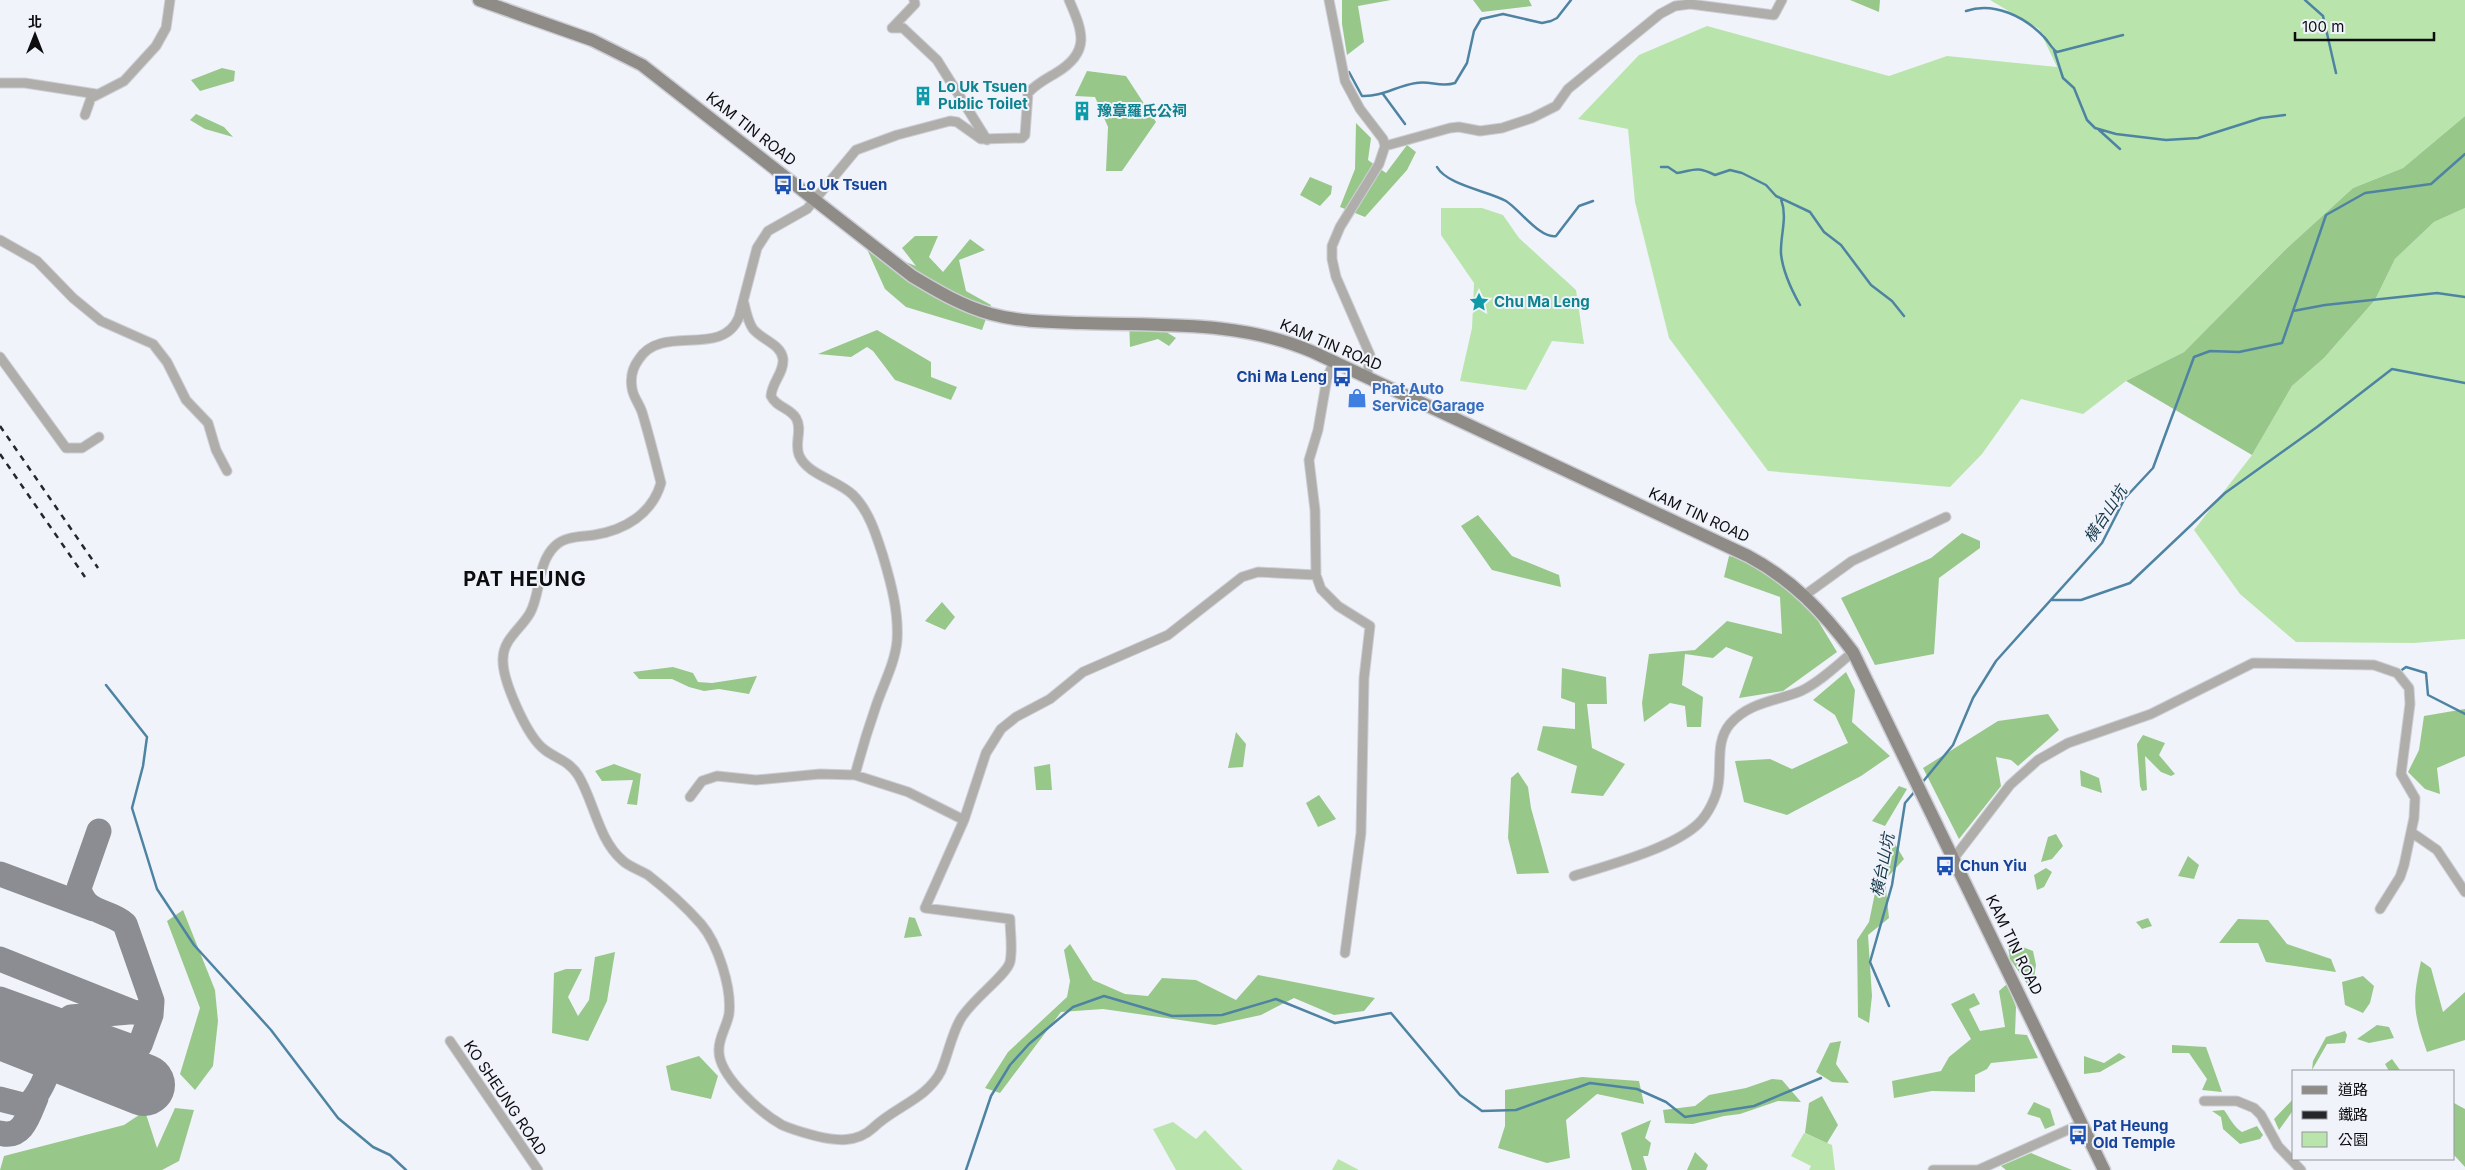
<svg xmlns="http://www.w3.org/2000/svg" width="2465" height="1170" viewBox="0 0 2465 1170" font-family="Inter,'Noto Sans TC',sans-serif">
<rect width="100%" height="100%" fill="#f1f3fb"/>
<path fill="#b9e5ac" d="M 1990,0 L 2465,0 L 2465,116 L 2403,168 L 2353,188 L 2285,250 L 2184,352 L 2126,381 L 2083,414 L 2021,399 L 1982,454 L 1950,487 L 1768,471 L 1669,338 L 1635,202 L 1628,129 L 1578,119 L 1639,55 L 1707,26 L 1889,76 L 1947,56 L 2057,67 L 2039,29 Z
M 1441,208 L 1482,208 L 1503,215 L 1519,238 L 1576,290 L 1584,344 L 1552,341 L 1526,390 L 1460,381 L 1472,328 L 1474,283 L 1441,235 Z
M 2465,208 L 2465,639 L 2414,643 L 2296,642 L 2240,594 L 2194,530 L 2252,455 L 2292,386 L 2324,358 L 2375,300 L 2395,259 L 2434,222 Z
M 1173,1122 L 1196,1139 L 1205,1130 L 1243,1170 L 1176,1170 L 1153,1129 Z
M 1804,1133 L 1832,1145 L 1835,1170 L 1809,1170 L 1811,1166 L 1791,1156 Z
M 1338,1159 L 1359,1170 L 1332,1170 Z"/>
<path fill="#98c78a" d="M 1342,0 L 1391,0 L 1358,6 L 1364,42 L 1347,55 L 1342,24 Z
M 1473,0 L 1529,0 L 1532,6 L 1482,12 Z
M 1850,0 L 1880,0 L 1879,12 Z
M 222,68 L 235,71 L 234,81 L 200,91 L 191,80 Z
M 1087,71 L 1126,76 L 1156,122 L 1122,171 L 1106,171 L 1108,127 L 1095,97 L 1075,96 Z
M 196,114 L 224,127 L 233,137 L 205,129 L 190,120 Z
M 2465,116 L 2465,208 L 2434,222 L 2395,259 L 2375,300 L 2324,358 L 2292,386 L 2252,455 L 2126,381 L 2184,352 L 2285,250 L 2353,188 L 2403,168 Z
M 1356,123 L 1371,138 L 1368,160 L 1386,173 L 1407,145 L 1416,152 L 1407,170 L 1365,217 L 1340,207 L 1355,169 Z
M 1310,177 L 1332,186 L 1331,194 L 1320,206 L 1300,195 Z
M 915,236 L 938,236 L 929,257 L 943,272 L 970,239 L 985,250 L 959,260 L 966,291 L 991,305 L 982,330 L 906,307 L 885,289 L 866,247 L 916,266 L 902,248 Z
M 1142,317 L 1176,338 L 1169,346 L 1158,339 L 1130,347 L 1129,318 Z
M 877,330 L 931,362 L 931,377 L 957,387 L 951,400 L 895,380 L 873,351 L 867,347 L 851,357 L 818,354 Z
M 1478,515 L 1512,556 L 1559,575 L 1561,587 L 1492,570 L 1461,526 Z
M 1962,533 L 1980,541 L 1980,548 L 1939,578 L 1934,654 L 1875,665 L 1841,598 L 1931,558 Z
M 1729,556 L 1768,564 L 1806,601 L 1837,652 L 1783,691 L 1739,698 L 1753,657 L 1726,647 L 1713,658 L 1685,654 L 1682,685 L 1703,697 L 1701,727 L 1687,727 L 1685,706 L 1670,703 L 1644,722 L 1642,703 L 1649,654 L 1695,650 L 1727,621 L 1782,634 L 1780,597 L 1724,577 Z
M 942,602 L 955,617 L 945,630 L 925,621 Z
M 673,667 L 693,673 L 698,682 L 712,683 L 757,676 L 749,694 L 719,689 L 704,691 L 689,687 L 672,679 L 639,679 L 633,672 Z
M 1562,668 L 1606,677 L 1607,704 L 1587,704 L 1592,748 L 1625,764 L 1603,796 L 1571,793 L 1577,766 L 1537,750 L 1543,726 L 1575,729 L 1575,703 L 1561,698 Z
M 1846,672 L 1855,690 L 1852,722 L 1890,756 L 1861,776 L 1787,815 L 1744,802 L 1735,761 L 1770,759 L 1792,769 L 1848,743 L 1835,715 L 1813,700 Z
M 2465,709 L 2465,756 L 2437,768 L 2440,794 L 2425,789 L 2408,772 L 2419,750 L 2424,716 Z
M 2048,714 L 2059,730 L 2018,766 L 2011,760 L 1996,757 L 2001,786 L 1959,839 L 1923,768 L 1998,721 Z
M 1236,732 L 1246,744 L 1243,767 L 1228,768 Z
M 2143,735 L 2165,743 L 2159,755 L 2175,774 L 2171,776 L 2161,772 L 2145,756 L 2147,790 L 2142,791 L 2140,786 L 2137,744 Z
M 614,764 L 641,774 L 637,805 L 627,804 L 633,780 L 602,781 L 595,771 Z
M 1050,764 L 1052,790 L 1036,790 L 1034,767 Z
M 2080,770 L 2099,778 L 2102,793 L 2081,786 Z
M 1518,772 L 1528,787 L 1531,808 L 1549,873 L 1517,874 L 1508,838 L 1511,778 Z
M 1899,786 L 1907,789 L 1885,826 L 1872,821 Z
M 1319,795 L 1336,819 L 1318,827 L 1306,803 Z
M 1889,834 L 1904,859 L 1885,880 L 1889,918 L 1868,935 L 1872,996 L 1869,1023 L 1858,1017 L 1857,940 L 1869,922 L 1884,849 L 1879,836 Z
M 2056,834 L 2063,846 L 2052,859 L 2041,862 L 2048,837 Z
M 2188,856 L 2199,865 L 2194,879 L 2178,876 Z
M 2046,868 L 2052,872 L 2044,887 L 2037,890 L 2034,875 Z
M 183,910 L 215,990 L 218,1021 L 213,1066 L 195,1090 L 180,1074 L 200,1008 L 167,921 Z
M 909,917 L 915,918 L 922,936 L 904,938 Z
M 2148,918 L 2152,926 L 2142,929 L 2136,922 Z
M 2238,919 L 2268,920 L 2287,944 L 2331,959 L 2336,972 L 2266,962 L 2258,943 L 2219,943 Z
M 2007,941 L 2033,951 L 2036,965 L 2032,991 L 2010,959 Z
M 1070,944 L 1093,980 L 1125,994 L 1148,996 L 1162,978 L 1196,980 L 1236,1000 L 1258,975 L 1375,998 L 1364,1011 L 1334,1015 L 1294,998 L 1261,1015 L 1215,1025 L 1103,1009 L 1061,1012 L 1000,1093 L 985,1088 L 1008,1052 L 1067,997 L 1070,981 L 1064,950 Z
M 615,952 L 607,1001 L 588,1041 L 552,1033 L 554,973 L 566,969 L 582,969 L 568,997 L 578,1016 L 589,1000 L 595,957 Z
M 2421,961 L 2431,968 L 2443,1012 L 2465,992 L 2465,988 L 2465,1040 L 2427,1052 C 2413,1012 2412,1002 2421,961 Z
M 2363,976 L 2374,986 L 2370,1003 L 2363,1013 L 2345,1005 L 2342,982 Z
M 2007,984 L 2016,1007 L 2015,1034 L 2027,1035 L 2038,1058 L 1991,1063 L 1987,1069 L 1975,1075 L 1975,1092 L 1932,1091 L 1894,1098 L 1892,1081 L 1941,1071 L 1949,1057 L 1971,1039 L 1951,1004 L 1974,993 L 1980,1004 L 1969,1009 L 1980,1031 L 2005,1027 L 1999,991 Z
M 2377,1025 L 2389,1027 L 2394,1038 L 2369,1043 L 2357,1039 Z
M 2345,1031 L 2347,1035 L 2345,1043 L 2327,1044 L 2312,1070 L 2313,1061 L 2326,1037 Z
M 1841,1041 L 1836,1064 L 1849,1083 L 1832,1082 L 1816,1072 L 1830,1043 Z
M 2172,1045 L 2206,1047 L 2222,1092 L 2202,1090 L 2207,1079 L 2189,1053 L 2172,1053 Z
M 2119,1053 L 2126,1057 L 2100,1072 L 2084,1074 L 2084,1056 L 2104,1063 Z
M 699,1056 L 718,1076 L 711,1099 L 671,1090 L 666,1066 Z
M 2392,1059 L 2400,1070 L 2399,1071 L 2389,1071 L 2385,1064 Z
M 1582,1077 L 1639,1081 L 1644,1104 L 1597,1094 L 1566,1120 L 1570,1158 L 1547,1163 L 1498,1148 L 1505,1126 L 1505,1090 Z
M 1772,1079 L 1782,1080 L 1801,1102 L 1778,1101 L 1740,1114 L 1724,1116 L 1693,1124 L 1665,1123 L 1663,1110 L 1695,1106 L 1709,1095 L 1746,1088 Z
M 1822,1096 L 1838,1125 L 1827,1143 L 1805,1133 L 1809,1103 Z
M 2294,1098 L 2294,1109 L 2279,1130 L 2274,1119 Z
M 2034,1102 L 2050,1109 L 2055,1125 L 2045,1129 L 2040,1118 L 2027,1114 Z
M 2454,1103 L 2465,1109 L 2465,1167 L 2454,1155 Z
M 175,1108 L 194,1110 L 179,1161 L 162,1170 L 0,1170 L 4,1156 L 124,1125 L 145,1111 L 157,1148 Z
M 2224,1110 C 2230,1118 2233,1126 2242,1132 L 2257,1126 L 2263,1135 L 2260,1139 L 2240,1144 L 2223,1129 L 2221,1117 L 2212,1111 Z
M 1651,1120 L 1645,1138 L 1651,1143 L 1648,1156 L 1643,1156 L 1647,1170 L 1632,1170 L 1621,1133 Z
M 1695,1152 L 1708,1165 L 1706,1170 L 1687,1170 Z
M 2031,1153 L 2072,1170 L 2006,1170 L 2001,1166 Z"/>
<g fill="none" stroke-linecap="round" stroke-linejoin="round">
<path stroke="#4e84a2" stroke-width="2.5" d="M 2305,0 L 2323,16 L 2336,73
M 1966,11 C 1994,1 2025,17 2044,37 C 2049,42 2051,48 2057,52 L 2123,35
M 2054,50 L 2063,78 L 2074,88 L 2087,120 L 2095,128 L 2116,134 L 2166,140 L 2198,138 L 2261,118 L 2285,115
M 1349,72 L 1362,96 C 1382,97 1396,86 1416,83 C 1430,80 1440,88 1455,83 L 1467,63 L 1474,31 L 1481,19 L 1503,14 L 1542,23 L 1551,21 L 1557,18 L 1571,0
M 1383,94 L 1405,124
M 2099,130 L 2120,149
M 1437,167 C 1447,185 1488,191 1506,201 C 1519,209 1540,239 1556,236 L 1579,206 L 1593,201
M 1661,167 L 1668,167 L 1677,173 C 1695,170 1696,166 1715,175 L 1730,170 L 1742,173 L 1766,185 L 1776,196 L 1810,212 L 1824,232 L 1841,245 L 1871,285 L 1892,301 L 1904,316
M 1781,199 C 1788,218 1780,235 1781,254 C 1783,272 1791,289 1800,305
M 2293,311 L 2325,305 L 2437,293 L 2465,297
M 2051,600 L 2081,600 L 2130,583 L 2225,493 L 2317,427 L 2392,369 L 2465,383
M 2399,672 L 2406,667 L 2426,673 L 2428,695 L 2465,714
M 106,685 L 147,737 L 143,766 L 132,808 L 157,889 L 194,945 L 271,1030 L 338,1118 L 373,1147 L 390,1155 L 406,1170
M 1921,784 L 1953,745 L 1973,698 L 1996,661 L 2102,543 L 2125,498 L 2153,468 L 2194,357 L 2210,351 L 2239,352 L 2282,343 L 2326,215 L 2365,193 L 2431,184 L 2465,154
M 1889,1006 L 1870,962 L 1892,885 L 1905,803 L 1916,790
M 966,1170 L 991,1096 L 1010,1065 L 1029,1044 L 1073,1007 L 1104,996 L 1172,1016 L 1222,1015 L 1276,999 L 1335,1023 L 1391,1013 L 1460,1095 L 1482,1111 L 1516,1110 L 1590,1083 L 1637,1089 L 1666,1102 L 1685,1117 L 1754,1106 L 1821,1078"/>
<path stroke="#8c8d92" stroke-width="25" d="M 0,874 L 94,909
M 0,959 L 133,1012 L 151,1015 L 152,1001 L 125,924 C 108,909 85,915 79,888 L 99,831
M 0,999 L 135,1048 L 140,1045 L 151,1015
M 0,1022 L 43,1018
M 0,1099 L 27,1106 C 38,1096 48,1076 50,1061 C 52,1040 51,1029 71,1017 L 129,1012
M 0,1133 C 23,1140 29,1114 36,1098"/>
<path stroke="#8c8d92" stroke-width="62" d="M 0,1028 L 144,1085"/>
<defs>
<path id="minor" d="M 1069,0 C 1083,32 1091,52 1056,73 C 1046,79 1036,84 1028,93 L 1025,135 L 1022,138 L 981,139 L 957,122 L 950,121 L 897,135 L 856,150 L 807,209 L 768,231 L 757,248 L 739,317 C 722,359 662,323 639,359 C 633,367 630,377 632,388 C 633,397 639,403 642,412 C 649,435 655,459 661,483 C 652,514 625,530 594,535 C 581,537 565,536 555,546 C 537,563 541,593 530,613 C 521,629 503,639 503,659 C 502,680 527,737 545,750 C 557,759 569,761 578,775 C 594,801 598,839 622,860 C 629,867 640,870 648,875 C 666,889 686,907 701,924 C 718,944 732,988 729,1014 C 727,1026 719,1037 719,1049 C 717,1075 761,1113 782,1125 C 793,1130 805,1133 816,1136 C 836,1141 857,1143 873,1128 C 894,1107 927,1099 941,1071 C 948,1055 951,1036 960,1020 C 970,1001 1007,975 1010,962 C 1013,948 1010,933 1010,919 L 925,908 L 964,820 L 986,753 L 1001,729 L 1016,717 L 1050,699 L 1083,672 L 1168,635 L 1242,577 L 1258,572 L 1316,575
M 1329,0 L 1345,81 L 1360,109 L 1383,139 L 1385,146 L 1379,164 L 1340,227 L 1332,246 L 1332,259 L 1336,277 L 1370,355 L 1367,377
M 892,28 L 903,28 L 937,60 L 987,140
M 892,28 L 915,4 L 914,0
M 0,83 L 25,83 L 96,94
M 85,115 L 91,98 L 124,81 L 156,46 L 166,28 L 170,0
M 1385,146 L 1450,128 L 1459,127 L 1480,131 L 1502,128 L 1532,118 L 1556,106 L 1568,89 L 1660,14 L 1675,6 L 1690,4 L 1774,15 L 1782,0
M 0,240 L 37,261 L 73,298 L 101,321 L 153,344 L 167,362 L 186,400 L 208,423 L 216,450 L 227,471
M 744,303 C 746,312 748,322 753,329 C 762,340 781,344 783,359 C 784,373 772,382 771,396 C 776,407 790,408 796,418 C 803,430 794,442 799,455 C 807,475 838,480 853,495 C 869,511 876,534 883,556 C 891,583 899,612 897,641 C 895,663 883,685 876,706 C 868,729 861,752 855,775
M 0,357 L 66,448 L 82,448 L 99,437
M 1334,362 L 1327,378 L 1318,430 L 1309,460 L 1315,510 L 1316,575 L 1321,589 L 1338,606 L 1370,626 L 1364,678 L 1361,833 L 1345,953
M 1805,595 L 1852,561 L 1946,517
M 690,797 L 702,781 L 717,776 L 756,780 L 820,774 L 855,775 L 908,792 L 964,820
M 2411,832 L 2437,850 L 2465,892
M 1954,858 L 2010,785 L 2038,760 L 2068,743 L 2151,714 L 2253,663 L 2374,665 L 2397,673 L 2409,688 L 2410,704 L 2401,774 L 2415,798 L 2414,818 L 2404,865 L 2400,877 L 2380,909
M 1574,876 C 1609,865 1674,848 1699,823 C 1708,814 1716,798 1718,786 C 1722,765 1715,742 1730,724 C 1749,702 1777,701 1801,691 C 1820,682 1837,665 1853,652
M 450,1041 L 538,1170
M 2204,1101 L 2237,1101 L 2254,1108 L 2261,1115 L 2278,1146 L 2301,1170
M 1933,1170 L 1978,1170 L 2081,1124"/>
<path id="secondary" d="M 479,0 L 592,40 L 642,65 L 912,276 C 937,291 962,306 991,314 C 1020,322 1051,322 1081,323 C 1160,326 1240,320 1313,352 L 1748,556 C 1793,580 1823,612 1853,652 L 2104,1170"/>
</defs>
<use href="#minor" stroke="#cdced5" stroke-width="11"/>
<use href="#secondary" stroke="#cdced5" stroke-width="15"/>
<use href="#minor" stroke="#b0aeab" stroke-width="9"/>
<use href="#secondary" stroke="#8f8c88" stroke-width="12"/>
<path stroke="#26272a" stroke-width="2.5" stroke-dasharray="6 6" stroke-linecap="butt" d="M 0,426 L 98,568
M 0,454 L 85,577"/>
</g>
<defs>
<symbol id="building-bare" viewBox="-9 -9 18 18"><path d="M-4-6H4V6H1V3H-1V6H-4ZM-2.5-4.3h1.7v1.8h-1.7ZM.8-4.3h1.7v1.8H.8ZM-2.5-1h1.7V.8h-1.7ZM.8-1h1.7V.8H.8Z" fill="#0f9aa8" stroke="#f1f3fb" stroke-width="2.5" paint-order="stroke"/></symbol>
<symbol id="bus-bare" viewBox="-9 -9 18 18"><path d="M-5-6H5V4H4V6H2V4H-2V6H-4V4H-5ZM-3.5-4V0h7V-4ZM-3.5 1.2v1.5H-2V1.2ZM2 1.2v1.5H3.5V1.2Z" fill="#1a4fb4" stroke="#f1f3fb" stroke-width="2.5" paint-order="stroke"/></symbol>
<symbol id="sight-bare" viewBox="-9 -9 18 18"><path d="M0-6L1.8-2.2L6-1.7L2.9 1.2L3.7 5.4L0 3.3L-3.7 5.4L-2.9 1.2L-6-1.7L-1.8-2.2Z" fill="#0f9aa8" stroke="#f1f3fb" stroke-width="2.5" paint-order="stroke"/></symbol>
<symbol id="shop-bare" viewBox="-9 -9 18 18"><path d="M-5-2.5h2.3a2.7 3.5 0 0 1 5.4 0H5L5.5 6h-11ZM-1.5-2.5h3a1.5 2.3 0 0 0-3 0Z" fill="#3f7fe0" stroke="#f1f3fb" stroke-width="2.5" paint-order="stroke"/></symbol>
</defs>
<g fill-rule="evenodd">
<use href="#building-bare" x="909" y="82" width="28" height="28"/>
<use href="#building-bare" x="1068" y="97" width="28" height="28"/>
<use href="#bus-bare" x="769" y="171" width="28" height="28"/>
<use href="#sight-bare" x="1465" y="288" width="28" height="28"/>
<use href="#bus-bare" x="1328" y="363" width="28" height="28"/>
<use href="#shop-bare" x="1343" y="384" width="28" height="28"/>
<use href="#bus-bare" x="1931" y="852" width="28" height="28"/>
<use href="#bus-bare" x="2064" y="1121" width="28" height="28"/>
</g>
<g text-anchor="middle" stroke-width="4" stroke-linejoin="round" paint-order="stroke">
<g font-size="15" font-weight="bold" fill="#0d838f" stroke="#f1f3fb" text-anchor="start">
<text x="938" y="92">Lo Uk Tsuen<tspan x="938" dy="17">Public Toilet</tspan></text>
<text x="1097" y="116">豫章羅氏公祠</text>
<text x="1494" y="307">Chu Ma Leng</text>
</g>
<g font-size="15" fill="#0d0d10" stroke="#f1f3fb">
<text transform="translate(751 129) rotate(38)" y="5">KAM TIN ROAD</text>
<text transform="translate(1331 345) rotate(23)" y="5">KAM TIN ROAD</text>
<text transform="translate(1699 515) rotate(25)" y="5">KAM TIN ROAD</text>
<text transform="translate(2014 945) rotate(64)" y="5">KAM TIN ROAD</text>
<text transform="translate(505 1098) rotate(56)" y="5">KO SHEUNG ROAD</text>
</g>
<g font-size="15" font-weight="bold" fill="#164399" stroke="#f1f3fb" text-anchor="start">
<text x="798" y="190">Lo Uk Tsuen</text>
<text x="1327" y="382" text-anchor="end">Chi Ma Leng</text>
<text x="1960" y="871">Chun Yiu</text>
<text x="2093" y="1131">Pat Heung<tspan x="2093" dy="17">Old Temple</tspan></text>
</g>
<g font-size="15" font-weight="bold" fill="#366cbe" stroke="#f1f3fb" text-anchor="start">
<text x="1372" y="394">Phat Auto<tspan x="1372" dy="17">Service Garage</tspan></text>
</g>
<g font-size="16" font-style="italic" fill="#15384a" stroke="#f1f3fb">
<text transform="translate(2105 514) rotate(-57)" y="6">橫台山坑</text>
<text transform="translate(1882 865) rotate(-79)" y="6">橫台山坑</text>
</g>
<g font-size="20" font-weight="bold" letter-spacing="1" fill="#0d0d10" stroke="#f1f3fb">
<text x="525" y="586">PAT HEUNG</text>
</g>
</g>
<rect x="2292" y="1070" width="162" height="90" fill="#f1f3fb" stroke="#96979d"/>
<rect x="2302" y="1086" width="25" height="8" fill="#8f8c88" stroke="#96979d"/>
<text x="2338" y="1095" font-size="15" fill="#0d0d10">道路</text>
<rect x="2302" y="1111" width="25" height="8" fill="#26272a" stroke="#96979d"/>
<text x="2338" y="1120" font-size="15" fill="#0d0d10">鐵路</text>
<rect x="2302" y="1132" width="25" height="15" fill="#b9e5ac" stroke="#96979d"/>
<text x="2338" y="1145" font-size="15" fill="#0d0d10">公園</text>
<g transform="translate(35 35)" stroke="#f1f3fb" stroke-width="4" paint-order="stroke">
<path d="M0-4L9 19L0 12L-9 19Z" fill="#0d0d10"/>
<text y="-8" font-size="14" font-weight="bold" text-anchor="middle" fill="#0d0d10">北</text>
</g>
<path d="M2295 32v8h139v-8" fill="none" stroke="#0d0d10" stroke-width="2.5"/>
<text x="2302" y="32" font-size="15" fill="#0d0d10" stroke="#f1f3fb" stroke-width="4" paint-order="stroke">100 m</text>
</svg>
